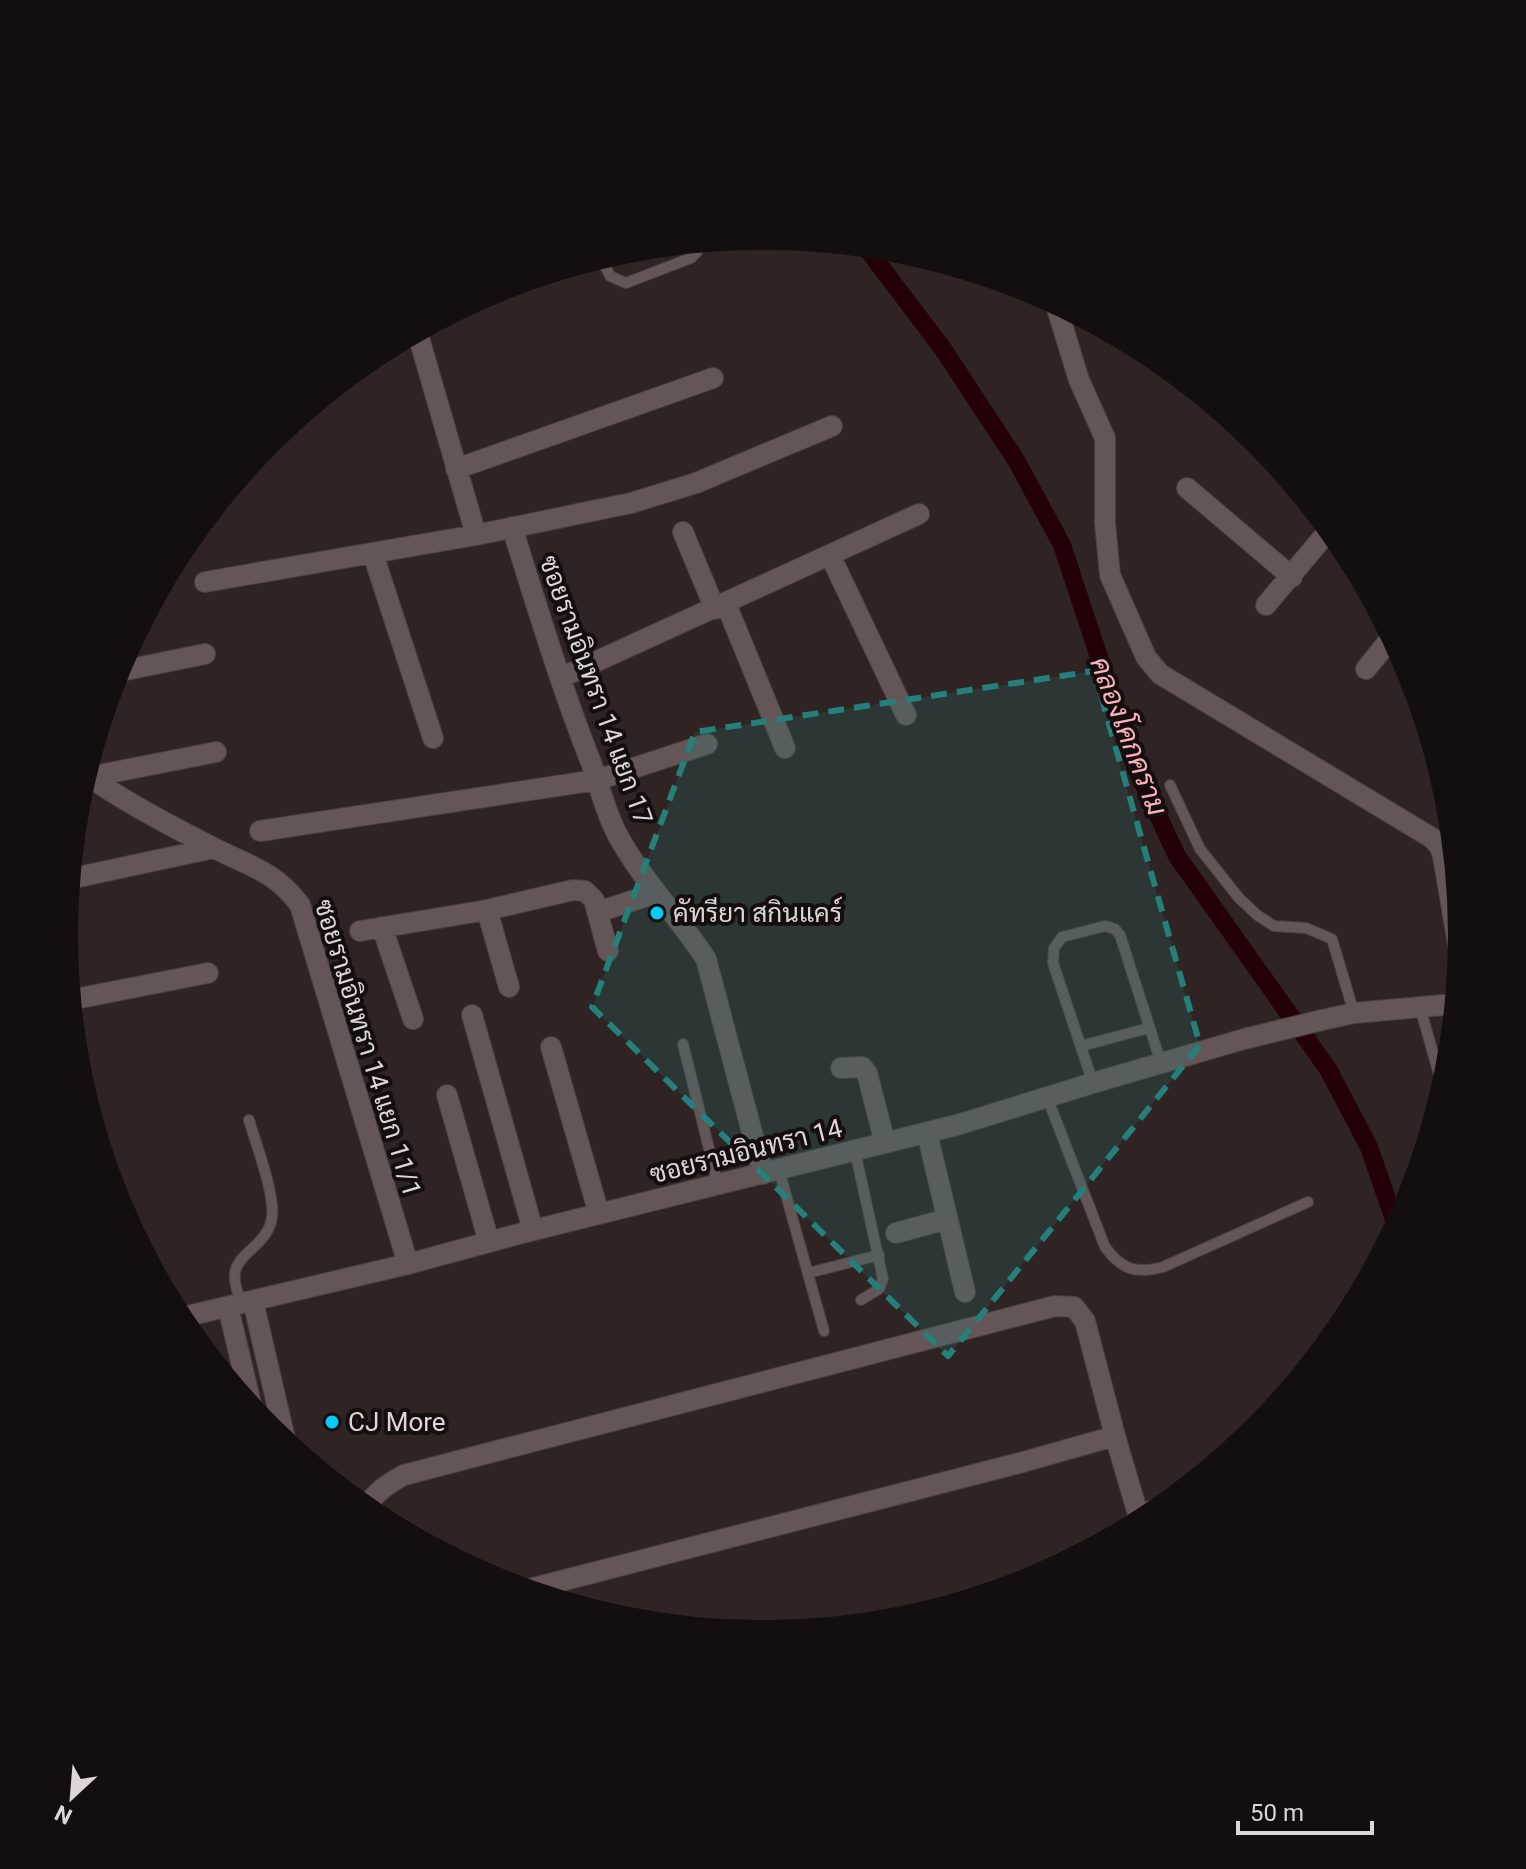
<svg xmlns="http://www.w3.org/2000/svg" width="1526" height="1869" viewBox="0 0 1526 1869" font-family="Roboto,Sarabun,sans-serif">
<rect width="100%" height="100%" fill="#2f2324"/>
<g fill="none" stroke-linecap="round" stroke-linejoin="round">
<path stroke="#240007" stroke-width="18" d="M 865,246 L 943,349 L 1016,460 L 1062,545 L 1135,766 L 1177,856 L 1328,1069 L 1369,1147 L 1396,1225"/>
<defs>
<path id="lane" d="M 601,257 L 610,276 L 626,283 L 691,258 L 697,252 L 699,242
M 1170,785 L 1200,849 L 1239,898 L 1257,915 L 1274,926 L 1306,928 L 1332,939 L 1354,1013
M 1420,1007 L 1443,1089
M 683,1044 L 718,1185
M 1081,1046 L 1149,1028
M 1093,1083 L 1053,963 L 1054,948 L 1062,937 L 1105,926 L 1115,929 L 1120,935 L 1161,1063
M 1047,1097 L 1105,1247 C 1122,1270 1136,1274 1163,1267 L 1308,1202
M 855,1151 L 883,1279 L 879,1289 L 861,1300
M 779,1170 L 824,1331
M 808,1273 L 879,1255
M 241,1304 C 239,1294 233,1283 235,1273 C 237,1253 269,1244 272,1217 C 275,1194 256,1144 249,1120"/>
<path id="street" d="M 1055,302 L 1079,380 L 1105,438 L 1105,523 L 1110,575 L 1146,657 L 1160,674 L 1432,838 L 1440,847 L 1443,856 L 1460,956
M 417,331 L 476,535
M 456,469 L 713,378
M 1187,488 L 1292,577
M 512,527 C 537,607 561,687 592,765 C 600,788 606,813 617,834 C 642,880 678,916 706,959 L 763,1174
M 683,532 L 715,609
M 373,554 L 433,738
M 830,555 L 906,715
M 205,582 L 476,535 L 631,503 L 696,483 L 832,426
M 726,604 L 785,748
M 1266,605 L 1330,529
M 1366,669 L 1392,637
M 116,672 L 205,654
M 560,678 L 919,514
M 85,774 C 125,802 170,826 214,848 C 249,866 275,871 300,905 L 408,1264
M 84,778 L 216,752
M 260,831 L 597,780 L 707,744
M 69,879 L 214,848
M 487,910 L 509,987
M 598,912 L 656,893
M 382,927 L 413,1019
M 360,931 L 487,910 L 573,890 L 585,891 L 594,900 L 608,951
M 70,1000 L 208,973
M 472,1015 L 533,1230
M 551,1047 L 599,1214
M 841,1068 L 862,1067 L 867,1073 L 885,1143
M 447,1095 L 489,1242
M 927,1133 L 965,1292
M 896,1233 L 947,1219
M 253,1301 L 286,1443
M 228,1307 L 252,1408
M 365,1508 C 376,1492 387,1484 404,1475 L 1055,1306 L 1074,1307 L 1085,1321 L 1115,1436 L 1138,1514 L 1136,1524
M 1138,1514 L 1159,1509
M 526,1590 L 1023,1462 L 1115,1436"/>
<path id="secondary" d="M 179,1318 L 408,1264 L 522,1233 L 957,1125 L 1093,1083 L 1244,1039 L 1322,1020 L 1354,1013 L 1455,1004"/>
</defs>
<use href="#lane" stroke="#4b4041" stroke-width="12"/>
<use href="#street" stroke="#4b4041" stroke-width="22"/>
<use href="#secondary" stroke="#4b4041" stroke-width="22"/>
<use href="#lane" stroke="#645657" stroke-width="10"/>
<use href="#street" stroke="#645657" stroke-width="20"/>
<use href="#secondary" stroke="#645657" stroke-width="20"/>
</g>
<path fill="#248078" fill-opacity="0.2" stroke="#248078" stroke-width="6" stroke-dasharray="16 10" stroke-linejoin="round" d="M 1094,671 L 1200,1045 L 948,1356 L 592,1007 L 695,732 Z"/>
<g fill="#00cbf9" stroke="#140e0e" stroke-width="3">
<circle cx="657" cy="913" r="8"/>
<circle cx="332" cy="1422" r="8"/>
</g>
<g text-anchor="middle" stroke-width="8" stroke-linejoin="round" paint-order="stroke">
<g font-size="26" fill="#ded5d6" stroke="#140e0e">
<text transform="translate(596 690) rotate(70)" y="9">ซอยรามอินทรา 14 แยก 17</text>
<text transform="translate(368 1048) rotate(73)" y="9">ซอยรามอินทรา 14 แยก 11/1</text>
<text transform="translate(746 1151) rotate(-14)" y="9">ซอยรามอินทรา 14</text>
</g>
<g font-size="26" fill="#ded5d6" stroke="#140e0e" text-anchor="start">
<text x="673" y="922">คัทรียา สกินแคร์</text>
<text x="348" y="1431">CJ More</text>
</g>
<g font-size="28" font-style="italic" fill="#fcb0b9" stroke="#140e0e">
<text transform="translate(1129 736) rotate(69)" y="10">คลองโคกคราม</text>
</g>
</g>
<path d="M0 0H1526V1869H0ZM78 935a685 685 0 1 1 1370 0a685 685 0 1 1-1370 0Z" fill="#140e0e" fill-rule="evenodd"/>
<g transform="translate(72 1797) rotate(206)" stroke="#140e0e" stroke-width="6" paint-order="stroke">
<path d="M0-6L14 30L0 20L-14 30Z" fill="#ded5d6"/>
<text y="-12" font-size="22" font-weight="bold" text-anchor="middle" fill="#ded5d6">N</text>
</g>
<path d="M1238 1821v12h134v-12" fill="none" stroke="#ded5d6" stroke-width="4"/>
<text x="1250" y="1821" font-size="24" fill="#ded5d6" stroke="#140e0e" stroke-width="6" paint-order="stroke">50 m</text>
</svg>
